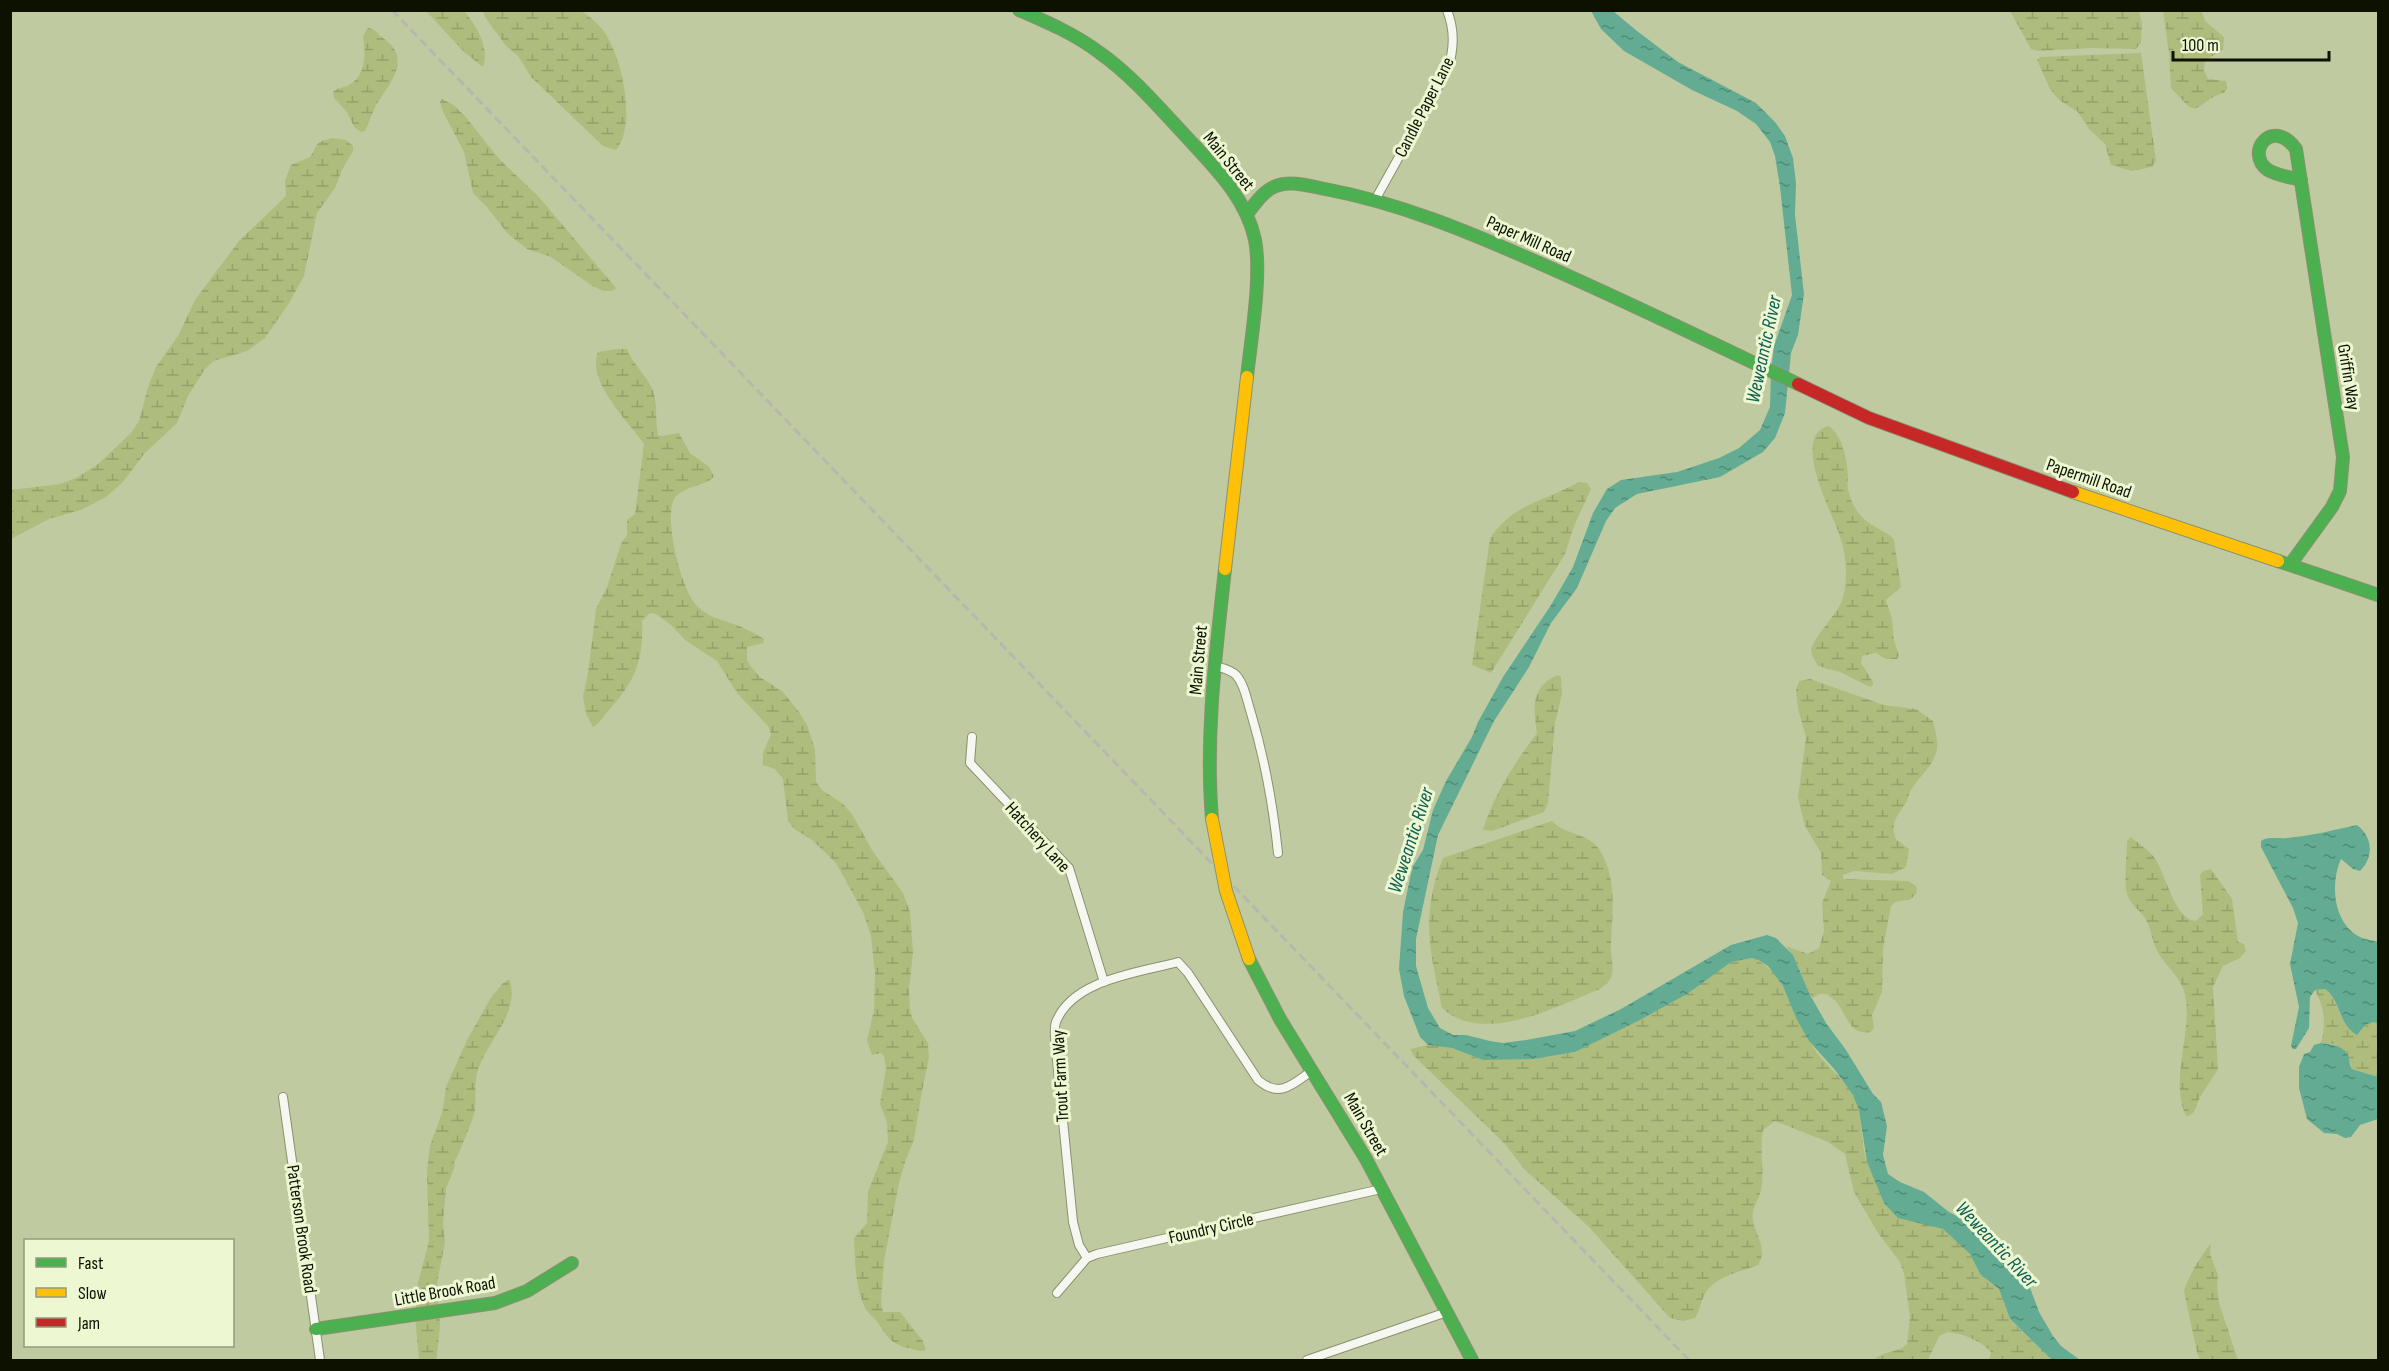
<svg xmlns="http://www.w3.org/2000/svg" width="2389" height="1371" viewBox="0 0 2389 1371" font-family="'Sofia Sans Condensed',sans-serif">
<defs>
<pattern id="wetland-marsh" width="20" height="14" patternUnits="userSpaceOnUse" patternTransform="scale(1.5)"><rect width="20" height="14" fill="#aebd7d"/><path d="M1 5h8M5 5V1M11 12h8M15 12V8" fill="none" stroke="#94a16a"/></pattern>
<pattern id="water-ripples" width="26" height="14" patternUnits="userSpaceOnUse" patternTransform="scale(1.5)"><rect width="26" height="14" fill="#63ac93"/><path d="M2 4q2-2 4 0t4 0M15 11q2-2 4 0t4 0" fill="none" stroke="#508b76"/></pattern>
</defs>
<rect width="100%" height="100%" fill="#c0caa0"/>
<path fill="url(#wetland-marsh)" d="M 426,11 L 464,11 C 476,25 490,47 483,67 L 464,52 Z
M 483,11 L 581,11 C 589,16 600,25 605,33 C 622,58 637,125 616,150 L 603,146 L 531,77 L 518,56 L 506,46 L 485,17 Z
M 2010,11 L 2139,11 L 2142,24 L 2141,43 L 2136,49 L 2090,48 L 2038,51 L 2031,49 Z
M 2163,11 L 2201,11 L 2206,22 L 2224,37 L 2223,49 L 2205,61 L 2204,70 L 2208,79 L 2226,81 L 2227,88 L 2224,93 C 2210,96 2207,103 2195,109 L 2188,106 L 2171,88 L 2169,53 Z
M 368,28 C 376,29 377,34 383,38 C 413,59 390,83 376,105 C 372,113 369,123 365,131 L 361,132 L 354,127 L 347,112 L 334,98 L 333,92 C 337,88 341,88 347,86 C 366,78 366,53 363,36 Z
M 2141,53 L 2156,161 L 2152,167 L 2132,171 L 2111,165 L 2105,144 L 2089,129 L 2078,112 L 2059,100 L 2050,89 L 2037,60 L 2040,57 Z
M 442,99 L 452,104 L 464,115 L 500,160 L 538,196 L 616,288 L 612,291 L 603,291 L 591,285 L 551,257 L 527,249 L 507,233 L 487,207 L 473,193 L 464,152 L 443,112 L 440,102 Z
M 332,138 L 346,140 L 353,146 L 353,151 L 342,170 L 335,188 L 317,213 L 304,276 L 289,303 L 265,338 L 247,351 L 214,361 L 205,369 L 188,396 L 177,423 L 145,453 L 122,483 L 106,497 L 81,510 L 49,519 L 11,539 L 11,490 L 60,484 L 78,477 L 97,465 L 131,433 L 139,421 L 148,387 L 156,367 L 178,336 L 195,300 L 239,241 L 286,196 L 285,181 L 291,165 L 310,157 C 319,144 313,143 332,138 Z
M 617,349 L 627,349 C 633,365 647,375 653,391 C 658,405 655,420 658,435 L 661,436 L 679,433 L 690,453 L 709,467 L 714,476 C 708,486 684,485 675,498 C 662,516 682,593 698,607 C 711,619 724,620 739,626 C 748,630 756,634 764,639 L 763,643 L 747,647 L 747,660 L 752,668 L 760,677 L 782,691 L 799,712 L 807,725 L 815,749 L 816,782 L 822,790 L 843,804 L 852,814 L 872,850 L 903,893 L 910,912 L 913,952 L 909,989 L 910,1010 L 912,1018 L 928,1043 L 929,1058 L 922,1091 L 914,1140 L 906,1159 L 899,1183 L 884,1261 L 881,1302 L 883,1312 L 900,1312 L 923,1341 L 926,1350 C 919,1353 915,1349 908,1348 C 894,1345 887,1338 880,1326 C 877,1319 869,1315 865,1308 C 855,1286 855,1262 854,1238 L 867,1223 L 868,1191 L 888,1142 L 887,1122 L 880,1104 L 886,1069 L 884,1056 L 881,1053 L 872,1055 L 867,1040 L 874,1010 L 875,975 L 871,936 L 863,912 L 836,863 L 811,839 L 794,829 L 788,821 L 783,779 L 775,769 L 763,765 L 763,753 L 771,734 L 768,726 L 737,693 L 717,661 L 685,640 L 671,625 L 656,614 L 650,613 L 642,621 C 644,660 635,681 609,710 C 603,717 600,723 593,727 L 586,714 L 583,696 L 588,673 L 596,609 L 607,587 L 621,544 L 627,535 L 627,520 L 635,514 L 644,444 C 628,421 586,381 598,352 Z
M 1828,426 C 1843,434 1847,461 1848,476 C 1848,482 1847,485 1848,490 C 1854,511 1861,519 1879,529 C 1885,533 1890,534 1894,540 L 1901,587 L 1886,600 L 1892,619 L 1894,640 L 1899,656 L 1897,659 L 1886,659 L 1876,653 L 1862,656 L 1861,663 L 1873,682 L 1873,685 L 1870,687 L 1840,672 L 1818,666 C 1815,660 1811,655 1811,649 C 1812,641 1836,614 1841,603 C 1848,586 1847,560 1842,543 C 1837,520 1788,438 1828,426 Z
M 1579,482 L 1587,483 L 1591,489 L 1574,526 L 1565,554 L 1491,673 L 1472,665 L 1490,538 C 1515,502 1544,502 1579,482 Z
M 1558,675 L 1561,677 L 1562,694 L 1555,723 L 1548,803 L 1544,812 L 1492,831 L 1483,830 C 1493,796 1515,762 1537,733 C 1533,708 1531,686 1558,675 Z
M 1810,679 L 1884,705 L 1916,709 L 1933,721 C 1935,730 1938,740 1937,749 C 1934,765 1921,775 1912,788 C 1909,792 1909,797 1907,801 C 1899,814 1889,822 1896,839 L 1909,849 L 1906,867 L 1892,874 L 1854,871 L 1843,875 L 1843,879 L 1908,881 L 1916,886 L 1917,893 L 1911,899 L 1895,902 L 1891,906 L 1883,949 L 1882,992 L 1872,1015 L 1874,1028 L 1871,1032 C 1851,1036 1847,1017 1838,1004 C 1836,1000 1830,997 1827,994 L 1820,994 L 1813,998 L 1809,993 L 1792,955 L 1786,946 L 1808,954 L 1819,948 L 1824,931 L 1822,903 L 1831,881 L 1822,875 L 1821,853 L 1805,826 L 1798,798 L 1806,737 L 1798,709 L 1796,690 L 1799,681 Z
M 1552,821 C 1565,835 1588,833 1599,849 C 1618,879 1612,911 1611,943 C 1610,953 1614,966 1612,975 C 1610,982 1605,985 1600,989 C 1558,1006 1483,1046 1442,1008 C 1430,951 1420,915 1443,858 Z
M 2131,837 C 2139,844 2150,851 2156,860 C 2166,876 2175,920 2196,921 L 2203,914 L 2200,875 L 2203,871 L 2210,869 L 2213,872 L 2232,899 L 2238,942 L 2244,944 L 2246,951 L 2240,958 L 2223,966 L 2213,987 L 2218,1069 L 2200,1097 L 2194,1112 L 2189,1116 L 2186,1116 C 2169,1078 2193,1033 2185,994 C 2181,978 2168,968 2160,956 C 2152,944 2152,929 2145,918 C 2140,910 2131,905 2128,896 C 2123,884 2127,855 2127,841 Z
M 1752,958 C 1785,970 1794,1014 1810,1042 C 1821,1062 1841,1075 1853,1095 C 1865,1116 1859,1140 1867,1162 C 1874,1181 1889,1200 1899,1218 L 1943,1228 L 1970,1254 L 1980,1274 L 1999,1289 L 2010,1320 L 2052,1360 L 1989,1360 L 1991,1352 C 1980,1340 1963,1334 1948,1332 L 1939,1336 L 1928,1360 L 1874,1360 C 1883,1350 1897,1354 1907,1344 L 1910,1317 L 1904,1274 L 1900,1262 L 1878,1233 L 1854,1192 L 1845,1154 L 1828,1142 L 1775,1121 L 1763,1130 C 1759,1150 1765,1171 1761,1190 C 1758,1202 1751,1208 1753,1221 C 1756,1235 1768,1250 1758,1265 C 1740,1272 1712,1277 1704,1296 C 1700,1303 1700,1311 1695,1318 L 1683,1321 L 1670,1318 L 1589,1227 L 1524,1169 L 1505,1144 L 1414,1056 L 1410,1049 L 1428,1045 L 1452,1048 L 1483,1060 L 1534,1059 L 1575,1052 L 1673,1002 L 1731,962 Z
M 509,979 C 522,1012 485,1043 477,1073 C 474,1086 476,1098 475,1110 C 474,1117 458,1157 454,1162 L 455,1166 L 446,1189 L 443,1223 L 445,1242 L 437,1283 L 440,1325 L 437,1356 L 436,1360 L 419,1360 L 415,1316 L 418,1283 L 429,1241 L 427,1170 L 430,1146 L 443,1110 L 446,1087 L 466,1042 L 490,999 L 502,984 Z
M 2325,989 C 2341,1001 2336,1023 2357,1034 L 2365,1025 L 2374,1022 L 2378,1024 L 2378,1077 L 2352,1069 L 2348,1054 L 2332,1044 L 2321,1043 C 2326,1022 2325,1010 2315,990 Z
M 2211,1244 L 2210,1254 L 2218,1275 L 2217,1286 L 2219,1303 L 2238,1360 L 2200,1360 L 2197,1352 L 2184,1291 C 2187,1279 2202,1253 2211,1244 Z"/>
<path fill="url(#water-ripples)" d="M 1591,11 L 1613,11 L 1637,31 L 1678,62 L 1756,103 L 1775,122 L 1785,136 L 1793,158 L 1796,183 L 1795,215 L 1804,294 L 1798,335 L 1791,353 L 1785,413 L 1775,438 L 1763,452 L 1720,477 L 1637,494 L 1615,508 L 1606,521 L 1577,588 L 1551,623 L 1529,667 L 1494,721 L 1438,835 L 1416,939 L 1416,966 L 1428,1008 L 1440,1028 L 1453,1035 L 1466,1035 L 1490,1041 L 1503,1043 L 1526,1040 L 1575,1031 L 1621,1009 L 1731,945 L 1767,935 L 1776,938 L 1793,955 L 1809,993 L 1826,1023 L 1846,1050 L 1873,1094 L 1881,1102 L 1887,1126 L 1883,1155 L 1888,1174 L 1900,1182 L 1924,1192 L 1949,1212 L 1977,1227 L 2004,1251 L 2029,1285 L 2039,1312 L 2053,1336 L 2061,1346 L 2080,1360 L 2052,1360 L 2010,1319 L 1999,1289 L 1980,1274 L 1970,1254 L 1943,1229 L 1898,1218 L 1884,1203 L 1867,1162 L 1859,1110 L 1853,1095 L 1835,1070 L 1809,1041 L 1797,1020 L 1783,986 L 1768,966 L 1760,961 L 1752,958 L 1731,962 L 1687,994 L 1638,1021 L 1575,1052 L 1534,1059 L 1483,1060 L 1452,1048 L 1428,1045 L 1420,1037 L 1404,996 L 1399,969 L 1403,912 L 1410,878 L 1413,866 L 1423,850 L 1433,810 L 1446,781 L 1472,737 L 1478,722 L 1503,677 L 1551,605 L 1573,567 L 1593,513 L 1607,489 L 1621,480 L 1677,472 L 1719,458 L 1739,448 L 1760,430 L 1770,407 L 1771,371 L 1774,346 L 1792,295 L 1780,187 L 1775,156 L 1770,142 L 1756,124 L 1737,111 L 1692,90 L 1624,51 L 1601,29 Z
M 2357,825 C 2373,837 2374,857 2360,871 L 2353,869 L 2341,859 C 2330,884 2333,923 2360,937 C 2365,940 2373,940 2378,942 L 2378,1024 L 2374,1022 L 2365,1025 L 2357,1035 C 2337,1023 2341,1000 2325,989 L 2315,990 L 2310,997 L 2309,1028 L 2296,1049 L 2293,1049 L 2291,1046 L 2299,1007 L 2290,964 L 2298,923 L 2293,908 L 2261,847 L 2261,841 C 2267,836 2279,839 2287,838 C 2311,836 2334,830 2357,825 Z
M 2321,1043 C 2329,1044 2344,1046 2348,1055 C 2350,1060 2349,1064 2352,1069 L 2378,1077 L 2378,1119 L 2360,1125 L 2351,1137 L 2345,1138 L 2337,1134 L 2324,1133 L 2307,1119 L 2299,1088 L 2299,1067 L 2304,1054 L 2310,1052 L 2314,1045 Z"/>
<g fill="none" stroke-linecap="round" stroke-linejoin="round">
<defs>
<path id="street" d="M 1375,200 L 1448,69 C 1454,48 1455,31 1447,10
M 1215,666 C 1222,668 1230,669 1236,675 C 1245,685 1247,701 1251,713 C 1265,760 1273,804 1278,853
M 972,737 L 970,763 L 1069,868 L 1104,982
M 283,1097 L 320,1360
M 1087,1258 L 1079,1245 L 1073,1222 L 1056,1050 C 1056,1042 1053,1030 1056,1022 C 1073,979 1139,973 1178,962 L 1188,973 L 1258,1080 C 1280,1099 1293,1084 1313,1070
M 1057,1293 L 1087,1258 L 1097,1254 L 1381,1189
M 1307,1360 L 1447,1312"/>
<path id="fast" d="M 1019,10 C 1047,22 1075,34 1100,53 C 1131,75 1156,104 1182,132 C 1211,164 1246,196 1255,240 C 1262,276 1251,339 1247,377
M 1247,214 C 1255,204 1263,191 1276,186 C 1290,180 1310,186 1325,189 C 1400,203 1469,232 1539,263 C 1626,301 1712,343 1798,384
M 2278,561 L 2378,595
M 2290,565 L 2332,507 L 2340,491 L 2343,457 L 2296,149 C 2272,116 2244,153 2268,170 C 2278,176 2290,177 2301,180
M 1212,819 C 1205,735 1216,652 1225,569
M 1249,959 L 1280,1019 L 1366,1159 L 1472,1360
M 316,1329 L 495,1303 L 527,1291 L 572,1263"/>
<path id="slow" d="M 2073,492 L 2278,561
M 1225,569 L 1247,377"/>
<path id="jam" d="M 1798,384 L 1869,418 L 2073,492"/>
</defs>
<use href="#street" stroke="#899170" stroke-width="10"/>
<use href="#fast" stroke="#899170" stroke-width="14"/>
<use href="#slow" stroke="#899170" stroke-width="14"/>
<use href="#jam" stroke="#899170" stroke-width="14"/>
<use href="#street" stroke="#f6f7f1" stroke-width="8"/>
<use href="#fast" stroke="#4caf50" stroke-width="12"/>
<use href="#slow" stroke="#ffc107" stroke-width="12"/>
<use href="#jam" stroke="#c62828" stroke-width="12"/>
<path stroke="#b6b8ae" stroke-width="3" stroke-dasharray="9 4.5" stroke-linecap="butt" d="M 392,10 L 1689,1360"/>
<defs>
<path id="slow-bridge" d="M 1212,819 L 1226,891 L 1249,959"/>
</defs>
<use href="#slow-bridge" stroke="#899170" stroke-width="14" stroke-linecap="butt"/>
<use href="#slow-bridge" stroke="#ffc107" stroke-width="12"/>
</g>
<g text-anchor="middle" stroke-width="6" stroke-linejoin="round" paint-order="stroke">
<g font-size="18" fill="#0c1100" stroke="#edf7d2">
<text transform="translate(1424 107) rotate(-63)" y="6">Candle Paper Lane</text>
<text transform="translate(1229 161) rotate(51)" y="6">Main Street</text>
<text transform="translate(1529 239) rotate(24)" y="6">Paper Mill Road</text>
<text transform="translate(2349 377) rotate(81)" y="6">Griffin Way</text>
<text transform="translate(2089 478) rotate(19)" y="6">Papermill Road</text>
<text transform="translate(1198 660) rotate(-85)" y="6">Main Street</text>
<text transform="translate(1038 837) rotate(48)" y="6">Hatchery Lane</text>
<text transform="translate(1060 1076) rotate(-93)" y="6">Trout Farm Way</text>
<text transform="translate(1366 1124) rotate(60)" y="6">Main Street</text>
<text transform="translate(1211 1228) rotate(-13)" y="6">Foundry Circle</text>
<text transform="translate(302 1229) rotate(82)" y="6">Patterson Brook Road</text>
<text transform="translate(445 1291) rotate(-10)" y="6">Little Brook Road</text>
</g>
<g font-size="20" font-style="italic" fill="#0e6054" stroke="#edf7d2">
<text transform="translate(1763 349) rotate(-78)" y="7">Weweantic River</text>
<text transform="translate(1410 840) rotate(-72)" y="7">Weweantic River</text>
<text transform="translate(1997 1244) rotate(47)" y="7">Weweantic River</text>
</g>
</g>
<rect width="2389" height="1371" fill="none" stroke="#0c1100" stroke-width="24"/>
<rect x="24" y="1239" width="210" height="108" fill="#edf7d2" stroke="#939b7e" stroke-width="1.5"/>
<rect x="36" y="1258" width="30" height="9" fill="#4caf50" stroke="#939b7e" stroke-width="1.5"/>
<text x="78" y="1269" font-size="18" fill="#0c1100">Fast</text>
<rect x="36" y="1288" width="30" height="9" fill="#ffc107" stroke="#939b7e" stroke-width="1.5"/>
<text x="78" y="1299" font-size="18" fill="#0c1100">Slow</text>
<rect x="36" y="1318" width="30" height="9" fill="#c62828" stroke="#939b7e" stroke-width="1.5"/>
<text x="78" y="1329" font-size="18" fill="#0c1100">Jam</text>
<path d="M2173 51v9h156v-9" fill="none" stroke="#0c1100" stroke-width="3"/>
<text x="2182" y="51" font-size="18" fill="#0c1100" stroke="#edf7d2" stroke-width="4.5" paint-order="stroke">100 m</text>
</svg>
